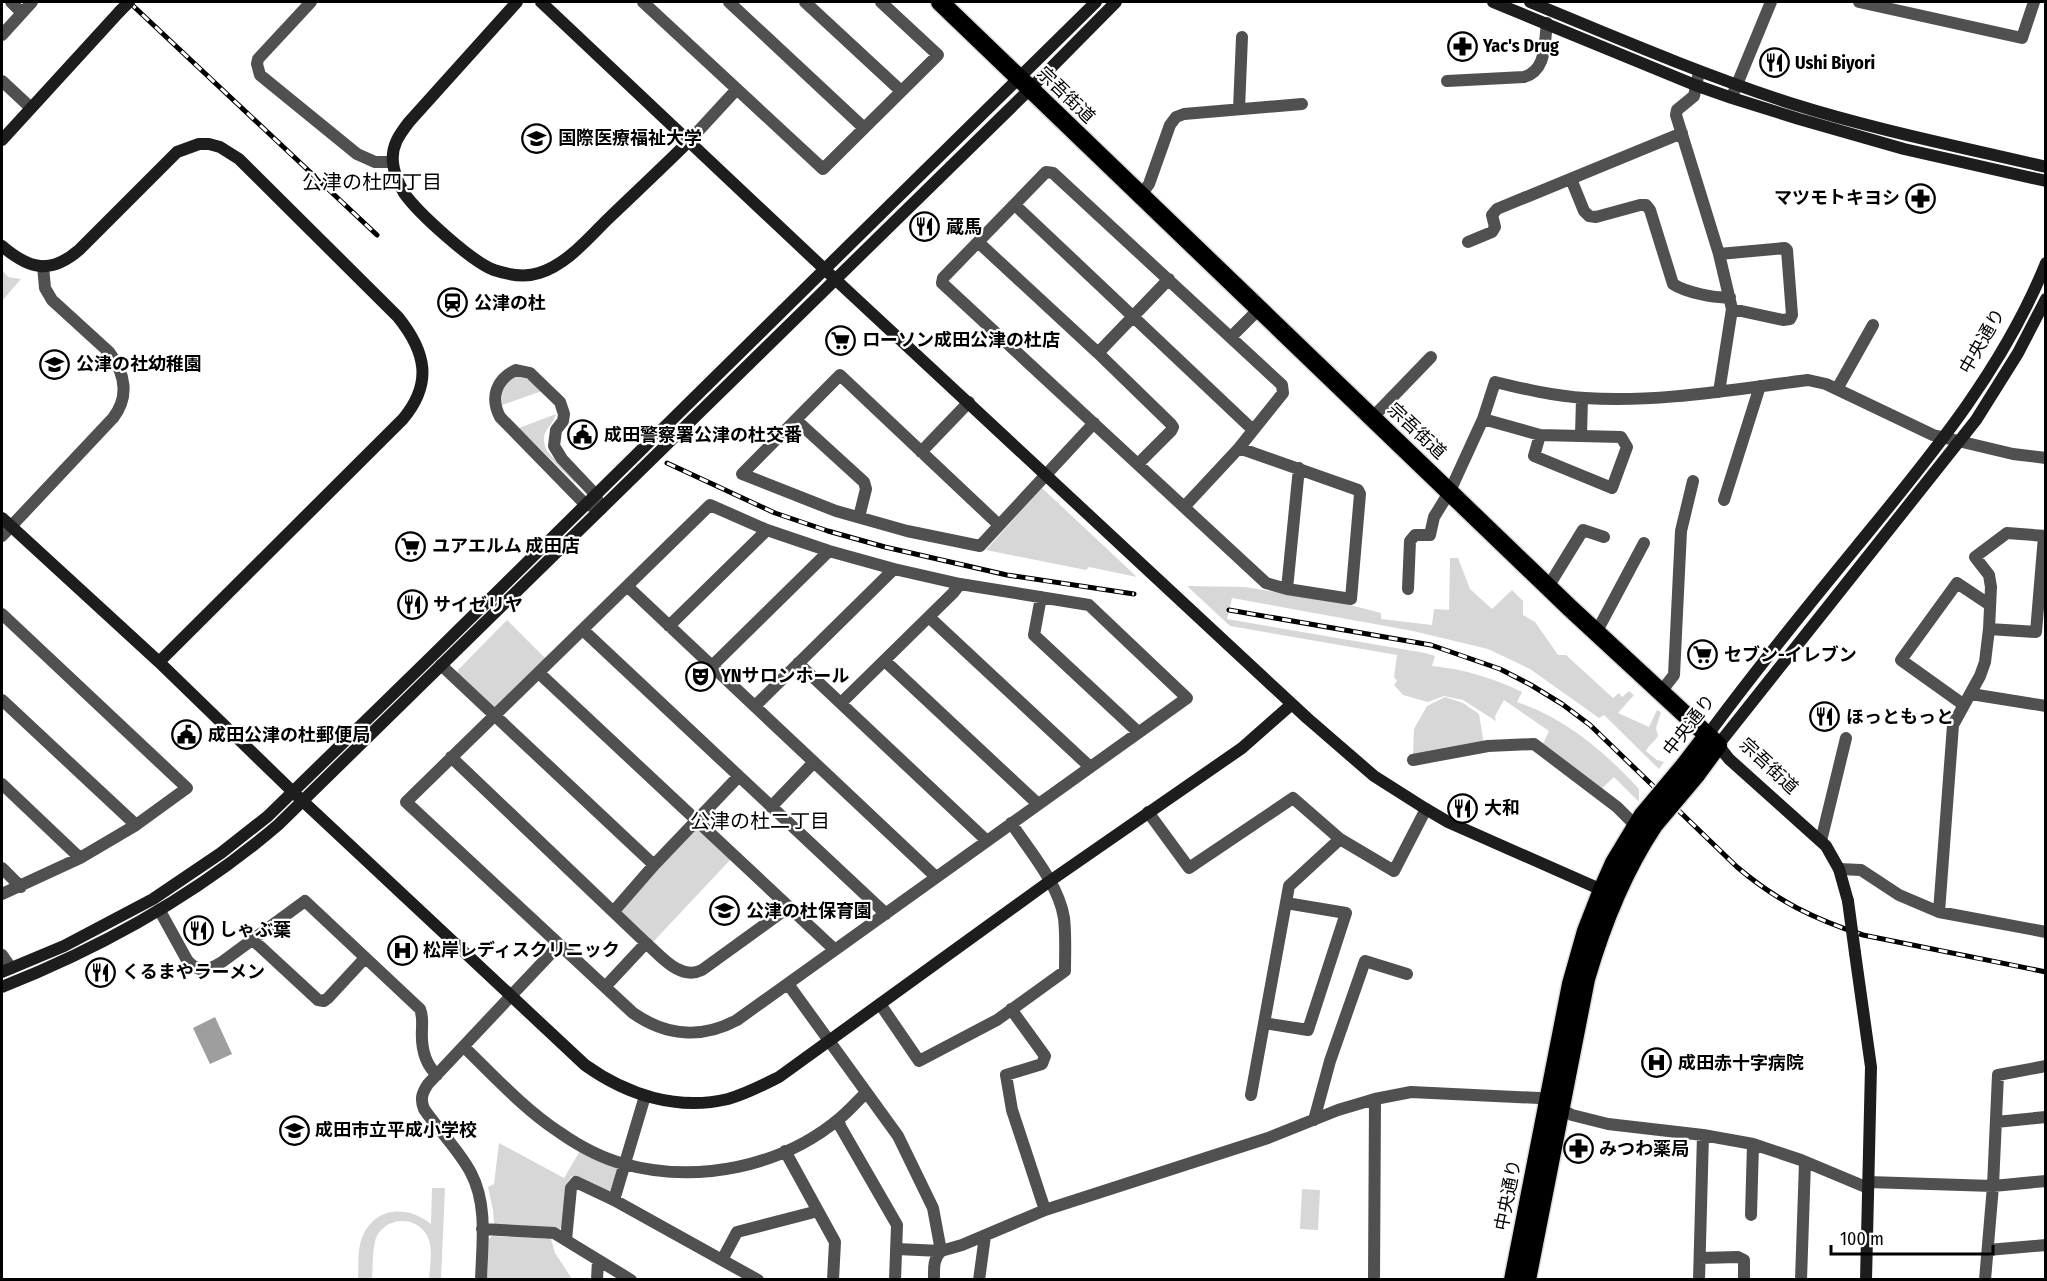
<svg xmlns="http://www.w3.org/2000/svg" width="2047" height="1281" viewBox="0 0 2047 1281" font-family="'Fira Sans Condensed','Noto Sans JP',sans-serif">
<rect width="100%" height="100%" fill="#fff"/>
<path fill="#d7d7d7" d="M 2,270 L 8,277 L 21,279 L 2,301 Z
M 521,376 L 527,378 L 542,391 L 502,405 C 501,390 505,379 521,376 Z
M 556,414 C 551,430 538,431 547,451 L 575,481 L 575,483 L 519,428 Z
M 1042,488 L 1137,577 L 1089,567 L 1086,570 L 986,550 Z
M 1450,558 L 1458,558 L 1470,589 L 1492,609 L 1512,590 L 1523,601 L 1523,615 L 1535,622 L 1558,655 L 1566,655 L 1613,698 L 1619,693 L 1622,697 L 1629,691 L 1634,695 L 1618,713 L 1649,727 L 1657,710 L 1661,712 L 1656,728 L 1658,736 C 1654,743 1649,744 1646,751 L 1657,760 L 1664,762 L 1659,769 L 1604,715 L 1599,718 L 1530,669 L 1488,649 L 1413,631 L 1232,598 L 1227,619 L 1425,653 L 1435,656 L 1432,666 C 1463,669 1494,678 1522,692 L 1517,702 C 1566,719 1604,751 1639,789 L 1639,802 L 1614,777 L 1600,790 L 1542,746 L 1549,731 L 1504,700 L 1495,716 L 1496,721 L 1463,700 L 1444,696 L 1428,702 L 1403,695 L 1394,685 L 1397,681 L 1394,677 L 1397,655 L 1230,626 L 1187,586 L 1245,587 L 1346,604 L 1381,613 L 1381,619 L 1432,625 L 1434,609 L 1449,610 Z
M 507,620 L 546,659 L 498,707 L 493,707 L 458,675 L 458,670 Z
M 1445,697 L 1463,703 L 1479,714 L 1484,745 L 1413,755 L 1414,729 L 1427,706 Z
M 696,827 L 731,859 L 653,942 L 621,913 L 623,906 Z
M 499,1143 L 564,1178 L 580,1151 L 616,1166 L 618,1171 L 612,1190 L 606,1192 L 572,1176 L 567,1183 L 562,1227 L 558,1230 L 494,1224 L 493,1210 L 488,1187 L 494,1184 Z
M 432,1188 L 445,1188 L 441,1279 L 429,1279 C 430,1265 434,1246 426,1234 C 413,1213 380,1219 375,1242 C 372,1254 373,1268 372,1279 L 358,1279 C 359,1266 357,1250 362,1238 C 374,1206 408,1205 431,1224 Z
M 1302,1189 L 1320,1190 L 1318,1230 L 1300,1229 Z
M 492,1236 L 551,1239 L 555,1253 L 572,1279 L 487,1279 L 489,1239 Z"/>
<path fill="#9e9e9e" d="M 215,1017 L 232,1054 L 210,1064 L 193,1028 Z"/>
<g fill="none" stroke-linecap="round" stroke-linejoin="round">
<defs>
<path id="highway" d="M 940,2 L 1570,608 L 1718,745 L 1696,775
M 1684,766 L 1707,736
M 1513,1280 L 1571,984 L 1586,931 L 1602,890 L 1614,863 L 1643,815
M 1527,1280 L 1586,979 C 1602,924 1622,873 1654,825"/>
</defs>
<use href="#highway" stroke="#dbdbdb" stroke-width="21"/>
<path stroke="#505050" stroke-width="12" d="M 311,2 L 258,59 L 257,64 L 260,75 L 357,154 L 375,162 L 392,162
M 643,2 L 823,169 L 938,55 L 881,2
M 729,2 L 864,128
M 805,2 L 901,91
M 1859,2 L 2022,38 L 2034,2
M 22,13 L 32,2
M 2,35 L 22,13 L 11,2
M 1699,72 L 1694,96 L 1677,110 L 1676,115 L 1719,254 L 1732,309 L 1719,392
M 2,81 L 31,108
M 1447,81 L 1524,77 C 1547,70 1544,44 1547,23
M 1733,94 L 1771,2
M 1239,109 L 1242,37
M 690,140 L 737,89
M 1571,179 L 1584,211 L 1589,216 L 1596,217 L 1640,205 L 1646,205 L 1650,210 L 1673,284 C 1685,292 1716,299 1730,297
M 1140,196 L 1149,184 L 1170,125 L 1176,117 L 1184,114 L 1302,104
M 1015,205 L 1253,430
M 978,242 L 1098,353 L 1171,424 L 1173,427 L 1171,431 L 1138,464
M 1468,242 L 1492,232 L 1495,227 L 1492,215 L 1497,209 L 1682,133
M 1719,254 L 1785,248 L 1787,250 L 1792,315 L 1790,319 L 1783,320 L 1732,309
M 1231,337 L 1258,310
M 1098,353 L 1169,279
M 516,370 L 530,373 L 560,402 L 564,414 L 563,421 L 556,430 L 554,446 L 562,459 L 595,494 L 601,509 L 585,504 L 500,417 C 490,398 496,379 516,370 Z
M 1837,389 L 1873,325
M 1372,418 L 1431,357
M 1483,419 L 1540,435 L 1621,437 L 1627,447 L 1612,488 L 1534,456 L 1540,435
M 796,420 L 864,482 L 866,489 L 859,517
M 1581,436 L 1582,398
M 921,452 L 969,402
M 1724,500 L 1760,386
M 710,505 L 767,530 L 829,551 L 894,569 L 960,584 L 1089,605 L 1187,698 L 737,1020 C 702,1039 666,1036 633,1013 L 406,802 Z
M 1184,507 L 1239,448 L 1283,393 L 1282,385 L 1053,173 L 1046,172 L 943,278 L 942,283 L 1266,583 L 1287,589 L 1351,599 L 1360,494 L 1358,490 L 1239,448
M 999,525 L 840,375 L 742,474 L 836,511 L 907,531 L 980,546 L 1094,423
M 2,536 L 113,418 C 130,396 125,373 109,352 L 52,300 L 45,288 L 43,266
M 627,586 L 936,877
M 1548,587 L 1583,530 L 1604,537
M 1287,589 L 1299,468
M 1408,589 L 1410,541 L 1415,535 L 1430,535 L 1434,517 L 1450,491 L 1483,419 L 1495,382 C 1524,389 1554,396 1585,398 C 1659,403 1735,389 1808,380 L 1826,384 L 1933,435 L 2013,454 L 2046,458
M 1041,597 L 1034,635 L 1138,732
M 2,614 L 187,788 L 136,825 L 80,858 L 2,894
M 929,617 L 1090,767
M 669,626 L 767,530
M 1989,629 L 1991,587 L 1989,575 L 1975,557 L 2007,533 L 2046,536
M 583,630 L 886,914
M 1596,633 L 1644,543
M 885,661 L 1038,804
M 798,663 L 986,840
M 441,665 L 654,865
M 712,666 L 829,551
M 539,673 L 835,950
M 1660,693 L 1674,675 L 1681,531 L 1693,481
M 1971,694 L 2046,706
M 2,700 L 136,825
M 841,703 L 953,593 L 960,584
M 1964,705 L 1901,660 L 1957,583 L 1990,605
M 755,706 L 894,569
M 451,757 L 646,943 C 661,956 680,981 702,970 L 789,907
M 1413,760 L 1488,746 L 1534,744 L 1617,807 L 1636,826
M 2,784 L 80,858
M 771,807 L 814,762
M 1148,812 L 1189,868 L 1293,798 L 1340,839 L 1394,871 L 1426,809
M 1821,841 L 1846,738
M 2,868 L 21,887
M 1839,869 L 1861,870 L 1899,895 L 1939,912 L 2046,932
M 160,911 L 187,960 C 198,974 209,970 222,962 L 305,901 L 420,1009 C 423,1016 422,1022 422,1029 C 421,1046 424,1063 437,1075
M 614,911 L 654,865 L 739,776
M 1939,912 L 1953,725 L 1980,676 L 1985,662 L 1989,629 L 2036,632 L 2044,536
M 253,940 L 318,1000 L 324,1001 L 328,998 L 365,958
M 2,955 L 11,968
M 788,984 L 898,1136 L 933,1208 L 941,1251 C 933,1259 934,1268 934,1280
M 605,987 L 646,943
M 880,1004 L 919,1061 L 997,1020 L 1065,971 C 1065,953 1066,935 1064,918 C 1059,885 1030,851 1011,823
M 1011,1009 L 1045,1056 L 1042,1064 L 1006,1075 L 1012,1110 L 1045,1210
M 1264,1023 L 1308,1030 L 1346,913 L 1286,903
M 464,1047 C 494,1076 524,1109 559,1132 C 579,1146 601,1158 624,1164 C 697,1184 782,1167 840,1118 C 849,1111 857,1101 866,1093
M 1251,1095 L 1289,886 L 1340,839
M 839,1119 L 840,1126 L 897,1225 L 895,1280
M 1314,1120 L 1330,1061 L 1365,961 L 1407,974
M 1996,1122 L 2046,1117
M 785,1151 L 835,1242 L 833,1280
M 1868,1182 L 1993,1186 L 2046,1181
M 614,1200 L 645,1096
M 1751,1215 L 1753,1144
M 482,1229 L 554,1233 L 631,1280
M 566,1240 L 571,1188 L 576,1182 L 614,1200 L 758,1280
M 897,1249 L 941,1251 L 962,1245 L 1045,1210 L 1268,1138 L 1338,1110 L 1375,1099 L 1411,1092 L 1539,1098 L 1572,1115 L 1608,1124 L 1703,1135 L 1753,1144 L 1801,1160 L 1868,1188
M 1988,1250 L 2046,1245
M 1700,1258 L 1738,1257 L 1744,1260 L 1744,1280
M 722,1260 L 737,1232 L 818,1211
M 481,1280 C 482,1245 488,1205 471,1173 C 459,1150 439,1131 424,1109 C 420,1099 422,1093 428,1084 L 559,945
M 597,1280 L 598,1260
M 979,1280 L 985,1236
M 1374,1280 L 1375,1099
M 1699,1280 L 1703,1135
M 1801,1280 L 1805,1162
M 1985,1280 L 1993,1186 L 1998,1075 L 2046,1066"/>
<path stroke="#1d1d1d" stroke-width="12" d="M 517,2 L 409,122 C 399,135 391,146 393,163 C 394,174 399,184 404,193 C 418,213 472,262 494,270 C 509,275 524,278 539,273 C 568,264 589,237 610,217 C 637,191 664,166 690,140
M 541,2 L 836,280 L 1307,718 L 1374,776 L 1426,809 L 1448,822 L 1602,890
M 1493,2 L 1695,85 L 1732,98 L 1799,119 L 1904,149 L 2046,181
M 1530,2 C 1617,38 1703,75 1793,104 C 1876,130 1961,147 2046,167
M 2,140 L 120,11
M 2,246 C 29,269 50,275 79,250 L 177,152 L 199,144 L 209,144 L 220,147 L 239,159 L 398,317 C 426,352 433,383 403,419 L 159,662
M 2,518 L 159,662 L 292,791 L 585,1065 C 627,1095 677,1111 728,1099 C 746,1094 763,1085 779,1077 L 1050,881 L 1242,748 L 1292,704
M 1707,736 C 1755,671 1806,608 1857,546 C 1929,458 2003,370 2046,263
M 1848,901 L 1839,869 L 1826,846 L 1729,759 L 1718,745 L 1976,420 L 2018,353 L 2046,299
M 1855,953 L 1871,1067 L 1866,1280
M 2,972 L 64,946 L 153,899 L 221,853 L 268,816 L 433,655 L 1096,2
M 2,987 C 103,947 195,896 278,825 L 1030,89 L 1116,2"/>
<use href="#highway" stroke="#000" stroke-width="18"/>
<defs>
<path id="rail" d="M 129,2 L 377,235
M 667,463 L 775,513 L 828,531 L 885,547 L 1007,575 L 1134,594
M 1229,610 L 1431,645 L 1500,669 L 1531,685 L 1562,704 L 1590,725 L 1737,867 C 1777,901 1814,919 1863,935 L 2046,972"/>
</defs>
<use href="#rail" stroke="#000" stroke-width="5"/>
<use href="#rail" stroke="#fff" stroke-width="3" stroke-dasharray="9" stroke-linecap="butt"/>
<defs>
<path id="highway-bridge" d="M 1643,815 L 1684,766
M 1654,825 L 1696,775"/>
</defs>
<use href="#highway-bridge" stroke="#dbdbdb" stroke-width="21" stroke-linecap="butt"/>
<path stroke="#1d1d1d" stroke-width="12" d="M 120,11 L 129,2
M 1848,901 L 1855,953"/>
<use href="#highway-bridge" stroke="#000" stroke-width="18"/>
</g>
<defs>
<symbol id="pharmacy-ring" viewBox="-11 -11 22 22"><circle r="9.5" fill="#fff" stroke="#000" stroke-width="1.5"/><path d="M-2-6h4v4h4v4h-4v4h-4v-4h-4v-4h4Z" fill="#000"/></symbol>
<symbol id="restaurant-ring" viewBox="-11 -11 22 22"><circle r="9.5" fill="#fff" stroke="#000" stroke-width="1.5"/><path d="M-5-6h1v4h1v-4h1v4h1v-4h1v5L-1.5 .5V6h-2V.5L-5-1ZM5-6V6H3V1.5H1.5Q1.5-4 5-6Z" fill="#000"/></symbol>
<symbol id="university-ring" viewBox="-11 -11 22 22"><circle r="9.5" fill="#fff" stroke="#000" stroke-width="1.5"/><path d="M0-5L7-2L0 1L-7-2ZM-4 1L0 2.5L4 1V4Q0 6-4 4Z" fill="#000"/></symbol>
<symbol id="station-ring" viewBox="-11 -11 22 22"><circle r="9.5" fill="#fff" stroke="#000" stroke-width="1.5"/><path d="M-3-6H3Q5-6 5-4V2Q5 4 3 4L4.5 6H3L1.5 4h-3L-3 6H-4.5L-3 4Q-5 4-5 2V-4Q-5-6-3-6ZM-3.5-4v3h7v-3ZM-3.5 1v1.5H-2V1ZM2 1v1.5H3.5V1Z" fill="#000"/></symbol>
<symbol id="supermarket-ring" viewBox="-11 -11 22 22"><circle r="9.5" fill="#fff" stroke="#000" stroke-width="1.5"/><path d="M-6-5.5h2.5l.6 2H6L4.5 2H-2.5L-4.4-4H-6ZM-1.5 3.2a1.3 1.3 0 1 0 .1 0ZM3 3.2a1.3 1.3 0 1 0 .1 0Z" fill="#000"/></symbol>
<symbol id="school-ring" viewBox="-11 -11 22 22"><circle r="9.5" fill="#fff" stroke="#000" stroke-width="1.5"/><path d="M0-5L7-2L0 1L-7-2ZM-4 1L0 2.5L4 1V4Q0 6-4 4Z" fill="#000"/></symbol>
<symbol id="civic-ring" viewBox="-11 -11 22 22"><circle r="9.5" fill="#fff" stroke="#000" stroke-width="1.5"/><path d="M-.6-6.5H3V-4.5H.6V-3L4-1V1h2V6H-6V1h2V-1L-.6-3ZM-1.2 2.5V6h2.4V2.5Z" fill="#000"/></symbol>
<symbol id="theatre-ring" viewBox="-11 -11 22 22"><circle r="9.5" fill="#fff" stroke="#000" stroke-width="1.5"/><path d="M-5-5.5Q0-4 5-5.5V0Q5 5 0 6Q-5 5-5 0ZM-3.3-2.5H-1v1.5H-3.3ZM1-2.5H3.3v1.5H1ZM-2.8 1Q0 5.5 2.8 1Z" fill="#000"/></symbol>
<symbol id="hospital-ring" viewBox="-11 -11 22 22"><circle r="9.5" fill="#fff" stroke="#000" stroke-width="1.5"/><path d="M-5-5h3v3.5h4V-5h3V5h-3V1.5h-4V5h-3Z" fill="#000"/></symbol>
</defs>
<g fill-rule="evenodd">
<use href="#pharmacy-ring" x="1446" y="30" width="33" height="33"/>
<use href="#restaurant-ring" x="1758" y="46" width="33" height="33"/>
<use href="#university-ring" x="520" y="122" width="33" height="33"/>
<use href="#pharmacy-ring" x="1904" y="182" width="33" height="33"/>
<use href="#restaurant-ring" x="908" y="210" width="33" height="33"/>
<use href="#station-ring" x="436" y="286" width="33" height="33"/>
<use href="#supermarket-ring" x="824" y="324" width="33" height="33"/>
<use href="#school-ring" x="38" y="348" width="33" height="33"/>
<use href="#civic-ring" x="566" y="418" width="33" height="33"/>
<use href="#supermarket-ring" x="394" y="530" width="33" height="33"/>
<use href="#restaurant-ring" x="396" y="588" width="33" height="33"/>
<use href="#supermarket-ring" x="1686" y="638" width="33" height="33"/>
<use href="#theatre-ring" x="684" y="660" width="33" height="33"/>
<use href="#restaurant-ring" x="1808" y="700" width="33" height="33"/>
<use href="#civic-ring" x="170" y="718" width="33" height="33"/>
<use href="#restaurant-ring" x="1446" y="792" width="33" height="33"/>
<use href="#school-ring" x="708" y="894" width="33" height="33"/>
<use href="#restaurant-ring" x="182" y="914" width="33" height="33"/>
<use href="#hospital-ring" x="386" y="934" width="33" height="33"/>
<use href="#restaurant-ring" x="84" y="956" width="33" height="33"/>
<use href="#hospital-ring" x="1640" y="1046" width="33" height="33"/>
<use href="#school-ring" x="278" y="1114" width="33" height="33"/>
<use href="#pharmacy-ring" x="1562" y="1132" width="33" height="33"/>
</g>
<g text-anchor="middle" stroke-width="4.5" stroke-linejoin="round" paint-order="stroke">
<g font-size="18" font-weight="bold" fill="#000" stroke="#fff" text-anchor="start">
<text x="1483" y="52">Yac's Drug</text>
<text x="1795" y="69">Ushi Biyori</text>
<text x="558" y="144">国際医療福祉大学</text>
<text x="1900" y="204" text-anchor="end">マツモトキヨシ</text>
<text x="946" y="233">蔵馬</text>
<text x="474" y="309">公津の杜</text>
<text x="862" y="346">ローソン成田公津の杜店</text>
<text x="76" y="370">公津の社幼稚園</text>
<text x="604" y="441">成田警察署公津の杜交番</text>
<text x="432" y="552">ユアエルム 成田店</text>
<text x="433" y="611">サイゼリヤ</text>
<text x="1724" y="661">セブン-イレブン</text>
<text x="721" y="682">YNサロンホール</text>
<text x="1846" y="723">ほっともっと</text>
<text x="208" y="741">成田公津の杜郵便局</text>
<text x="1484" y="814">大和</text>
<text x="746" y="917">公津の杜保育園</text>
<text x="219" y="936">しゃぶ葉</text>
<text x="423" y="956">松岸レディスクリニック</text>
<text x="122" y="978">くるまやラーメン</text>
<text x="1678" y="1069">成田赤十字病院</text>
<text x="315" y="1136">成田市立平成小学校</text>
<text x="1599" y="1155">みつわ薬局</text>
</g>
<g font-size="18" fill="#000" stroke="#fff">
<text transform="translate(1066 95) rotate(44)" y="6">宗吾街道</text>
<text transform="translate(1982 341) rotate(-60)" y="6">中央通り</text>
<text transform="translate(1417 431) rotate(43)" y="6">宗吾街道</text>
<text transform="translate(1689 725) rotate(-52)" y="6">中央通り</text>
<text transform="translate(1769 766) rotate(43)" y="6">宗吾街道</text>
<text transform="translate(1508 1195) rotate(-79)" y="6">中央通り</text>
</g>
<g font-size="20" fill="#000" stroke="#fff">
<text x="372" y="189">公津の杜四丁目</text>
<text x="760" y="828">公津の杜二丁目</text>
</g>
</g>
<rect width="2047" height="1281" fill="none" stroke="#000000" stroke-width="6"/>
<path d="M1831 1245v9h162v-9" fill="none" stroke="#000000" stroke-width="3"/>
<text x="1840" y="1245" font-size="18" fill="#000000" stroke="#ffffff" stroke-width="4.5" paint-order="stroke">100 m</text>
</svg>
